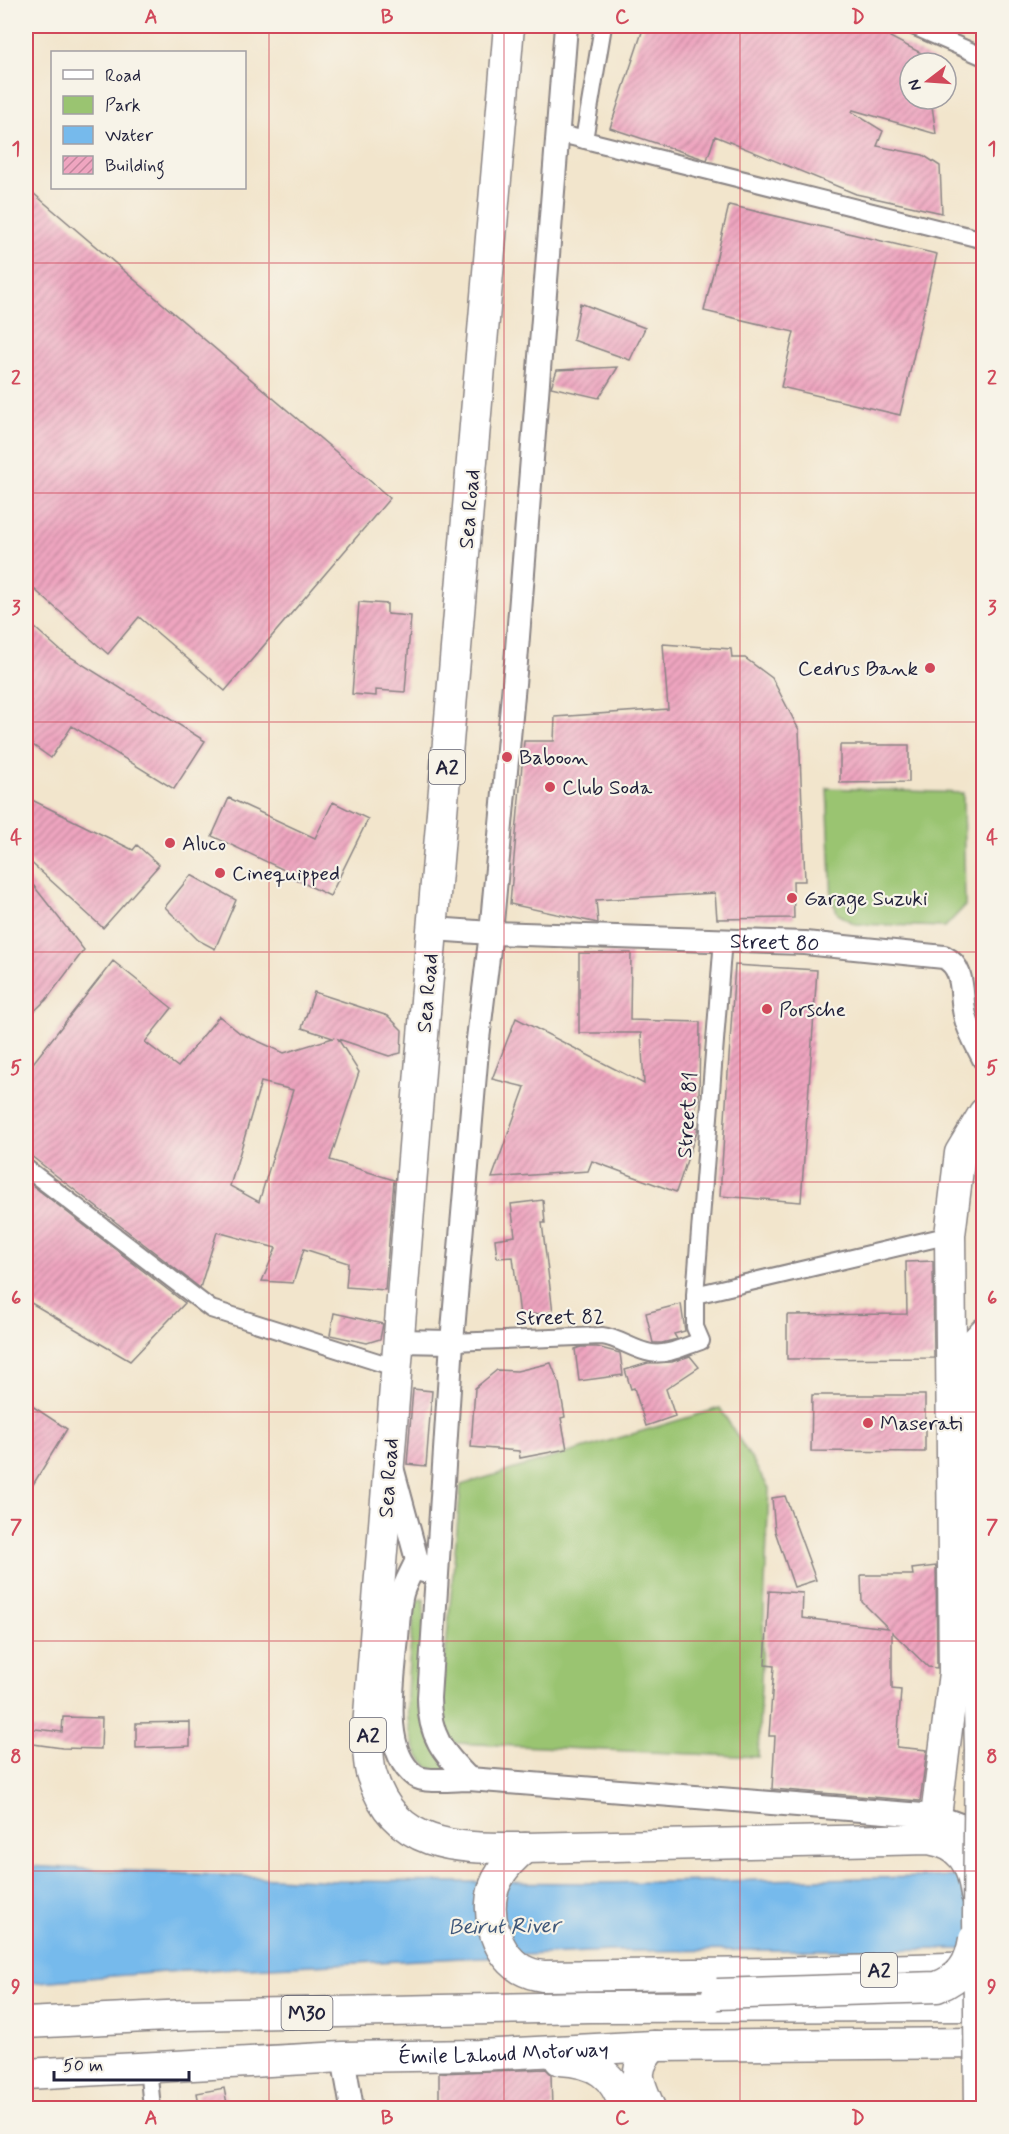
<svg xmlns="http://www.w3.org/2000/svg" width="1009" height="2134" viewBox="0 0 1009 2134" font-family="Mynerve,sans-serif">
<defs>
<pattern id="building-hatch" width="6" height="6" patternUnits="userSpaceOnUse" patternTransform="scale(1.5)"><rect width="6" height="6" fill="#efa5c0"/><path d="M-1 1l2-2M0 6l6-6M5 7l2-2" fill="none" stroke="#c1869d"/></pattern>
</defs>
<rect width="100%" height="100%" fill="#f7f3e8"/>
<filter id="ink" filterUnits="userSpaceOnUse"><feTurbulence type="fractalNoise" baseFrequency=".0167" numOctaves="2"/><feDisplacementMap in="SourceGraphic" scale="12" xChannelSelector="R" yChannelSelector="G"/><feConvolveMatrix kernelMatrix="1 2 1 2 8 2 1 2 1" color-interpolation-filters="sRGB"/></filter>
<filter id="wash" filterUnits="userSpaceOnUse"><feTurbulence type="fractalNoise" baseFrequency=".008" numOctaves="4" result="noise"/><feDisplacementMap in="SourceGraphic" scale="24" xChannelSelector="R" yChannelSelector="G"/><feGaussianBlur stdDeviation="1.35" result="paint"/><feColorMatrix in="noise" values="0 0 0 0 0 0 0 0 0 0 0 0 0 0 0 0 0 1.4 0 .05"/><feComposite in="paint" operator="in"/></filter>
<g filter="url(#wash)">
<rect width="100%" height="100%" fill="#f2e5cc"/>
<path fill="#9ac471" stroke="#5e7356" stroke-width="1.5" d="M 827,788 L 963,793 L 965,906 L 945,927 L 855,924 L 838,914 L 832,900 Z
M 720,1408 L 769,1488 L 758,1757 L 455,1743 L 439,1726 L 461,1485 Z
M 424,1599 L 422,1694 L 460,1774 C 452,1773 439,1774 433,1770 C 391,1747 412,1646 415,1606 L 418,1600 Z"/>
<path fill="#76baec" stroke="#4c6e94" stroke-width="1.5" d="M 26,1866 L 338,1881 L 602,1883 L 983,1876 L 983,1949 L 610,1951 L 164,1972 L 26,1983 Z"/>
<g id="blocks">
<path fill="url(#building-hatch)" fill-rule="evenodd" d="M 644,26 L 895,26 L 890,37 L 940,63 L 910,63 L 910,99 L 931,99 L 936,134 L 853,110 L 852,112 L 883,131 L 877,146 L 923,155 L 940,166 L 942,213 L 856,194 L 715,136 L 707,160 L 610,128 Z
M 26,187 L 390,498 L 225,691 L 139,617 L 108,654 L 26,582 Z
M 729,205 L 937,254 L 900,415 L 781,387 L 794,332 L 704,311 Z
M 580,303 L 645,328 L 630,360 L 573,340 Z
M 618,367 L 599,398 L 551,387 L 557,370 Z
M 359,602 L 387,604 L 387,614 L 411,616 L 405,692 L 376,690 L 376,696 L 352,694 Z
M 26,620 L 61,651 L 205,741 L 174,789 L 72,726 L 51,758 L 26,740 L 26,709 L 31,701 L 26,697 Z
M 663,644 L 731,649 L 732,658 L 745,658 L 772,678 L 799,730 L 805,881 L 793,881 L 794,918 L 717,919 L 715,893 L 596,900 L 598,923 L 510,904 L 524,741 L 554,741 L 555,717 L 668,709 Z
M 840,745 L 909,745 L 909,782 L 840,783 Z
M 26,797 L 133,850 L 137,845 L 159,865 L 103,928 L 26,858 Z
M 229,798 L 315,838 L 333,802 L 368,819 L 330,896 L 295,879 L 297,876 L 212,836 Z
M 191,875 L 236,900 L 215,949 L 198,940 L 165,907 Z
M 26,876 L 84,950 L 46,1000 L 26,1019 Z
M 579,953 L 631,953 L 630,1020 L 700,1022 L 699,1098 L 689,1125 L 698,1128 L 697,1131 L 676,1192 L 592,1161 L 588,1171 L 492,1178 L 525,1087 L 492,1079 L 516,1018 L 644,1084 L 641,1033 L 579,1033 Z
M 113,961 L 172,1008 L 145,1042 L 178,1067 L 219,1016 L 240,1033 L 284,1053 L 333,1038 L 302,1028 L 314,992 L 388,1016 L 402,1030 L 401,1053 L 389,1056 L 338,1039 L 359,1072 L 330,1160 L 394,1180 L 385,1290 L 346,1287 L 348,1263 L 304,1249 L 293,1283 L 262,1281 L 276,1248 L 217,1232 L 200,1288 L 26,1152 L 26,1072 ZM 261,1082 L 293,1090 L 259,1202 L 230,1186 Z
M 735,965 L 817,970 L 801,1202 L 720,1196 Z
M 28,1182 L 185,1303 L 130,1361 L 26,1300 L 26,1185 Z
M 543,1200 L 545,1223 L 542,1223 L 553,1312 L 520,1316 L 513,1257 L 497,1258 L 495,1239 L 515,1236 L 511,1204 Z
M 933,1261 L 934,1358 L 787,1359 L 787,1315 L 907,1314 L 906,1262 Z
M 681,1304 L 685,1331 L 674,1334 L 677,1339 L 662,1343 L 653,1343 L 646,1313 Z
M 334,1313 L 383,1324 L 380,1339 L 367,1343 L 330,1335 Z
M 581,1347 L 597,1347 L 620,1353 L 623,1375 L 579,1381 L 575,1349 Z
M 690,1356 L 699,1367 L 666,1389 L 675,1416 L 646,1426 L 634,1388 L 631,1389 L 625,1370 L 648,1363 L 672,1362 Z
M 551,1363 L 559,1383 L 565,1417 L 561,1418 L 567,1449 L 520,1458 L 519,1451 L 471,1447 L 475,1388 L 497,1370 L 517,1371 Z
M 413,1389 L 432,1391 L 426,1466 L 407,1464 Z
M 812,1395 L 925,1395 L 925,1452 L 811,1451 Z
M 26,1402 L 67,1429 L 26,1496 Z
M 785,1496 L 816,1580 L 794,1587 L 775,1531 L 772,1498 Z
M 936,1566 L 937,1668 L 928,1667 L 892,1632 L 892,1689 L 901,1690 L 897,1747 L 927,1750 L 920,1801 L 772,1789 L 775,1736 L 769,1736 L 774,1666 L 765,1665 L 769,1591 L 803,1593 L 802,1618 L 888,1628 L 862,1602 L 861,1575 L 913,1575 L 912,1569 Z
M 63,1717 L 102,1718 L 101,1749 L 62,1748 L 26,1743 L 26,1728 L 62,1732 Z
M 190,1722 L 190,1746 L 136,1748 L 136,1723 Z
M 546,2069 L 551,2074 L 552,2109 L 439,2109 L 439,2073 Z
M 224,2088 L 228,2109 L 200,2109 L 197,2093 Z"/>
</g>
</g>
<g filter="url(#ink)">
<use href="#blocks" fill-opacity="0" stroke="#8a8484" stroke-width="1.5"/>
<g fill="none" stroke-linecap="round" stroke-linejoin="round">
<defs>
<path id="street" d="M 913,26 L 984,57
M 557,133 L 984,240
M 584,140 L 603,26
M 26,1168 L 211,1309 L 397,1368
M 695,1295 L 950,1235
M 452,1342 L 602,1336 C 619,1338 633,1350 651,1353 C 667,1356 685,1346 701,1341 L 695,1327 L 695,1295 L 723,939
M 148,2067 L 152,2108"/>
<g id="secondary">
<path id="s1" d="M 433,929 L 491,933 L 805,943 L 944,957 C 966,968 960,995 965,1015 C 968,1030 977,1045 984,1059"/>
<path d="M 398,1341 L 452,1342"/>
<path d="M 393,1471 L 417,1560 L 424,1571"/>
<path d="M 417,1560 C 412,1572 403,1585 401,1598 C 398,1614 398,1632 396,1648 C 393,1683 381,1751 415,1776 C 425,1783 456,1779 469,1779 L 936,1816 L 960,1825 L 984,1826"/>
<path d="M 469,1779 C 443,1753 429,1736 429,1698 L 452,1342 L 478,1039 L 491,933 L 516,662 L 566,26"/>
<path d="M 343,2057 L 352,2108"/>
</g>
<g id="highway">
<path d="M 509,26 L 420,1071 L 367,1740 C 369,1751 368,1765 372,1776 C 396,1851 460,1848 525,1848 L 929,1839 C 962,1845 972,1863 976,1895"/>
<path d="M 980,1750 L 973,1440 L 974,1344 L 984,1333"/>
<path d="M 936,1816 L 954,1673 L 950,1235 L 960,1153 L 984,1113"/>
<path d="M 525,1848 C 513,1857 504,1866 497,1880 C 483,1908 494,1952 521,1969 C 528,1973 535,1975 543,1976 L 775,1973 L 983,1967"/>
<path d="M 26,2023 L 186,2015 L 589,2007 L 984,2006"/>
<path d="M 560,2060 C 596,2062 614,2074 625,2108"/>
<path id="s2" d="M 26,2074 L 343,2057 L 479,2055 L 654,2046 L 984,2043"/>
<path d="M 650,2108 C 638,2081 631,2069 654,2046"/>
</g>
</defs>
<use href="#street" stroke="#8a8484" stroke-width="20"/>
<use href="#secondary" stroke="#8a8484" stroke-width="26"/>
<use href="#highway" stroke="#8a8484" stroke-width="33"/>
<use href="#street" stroke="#fff" stroke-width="16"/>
<use href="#secondary" stroke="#fff" stroke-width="22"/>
<use href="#highway" stroke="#fff" stroke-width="30"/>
<defs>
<path id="highway-bridge" d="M 980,1750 L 978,1915 L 980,2108
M 717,1994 L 937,1987 C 961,1978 970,1964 974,1939"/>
</defs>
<use href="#highway-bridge" stroke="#8a8484" stroke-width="33" stroke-linecap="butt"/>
<use href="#highway-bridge" stroke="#fff" stroke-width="30"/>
</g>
</g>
<path fill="none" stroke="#d1495b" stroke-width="1.5" stroke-opacity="0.55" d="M 269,26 L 269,2108M 504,26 L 504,2108M 740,26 L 740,2108M 26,263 L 984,263M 26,493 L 984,493M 26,722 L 984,722M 26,952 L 984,952M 26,1182 L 984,1182M 26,1412 L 984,1412M 26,1641 L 984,1641M 26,1871 L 984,1871"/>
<g fill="#d1495b" stroke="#f7f3e8" stroke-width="2">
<circle cx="930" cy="668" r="6"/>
<circle cx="507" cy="757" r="6"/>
<circle cx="550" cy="787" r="6"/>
<circle cx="170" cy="843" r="6"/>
<circle cx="220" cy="873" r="6"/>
<circle cx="792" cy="898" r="6"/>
<circle cx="767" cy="1009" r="6"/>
<circle cx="868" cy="1423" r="6"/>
</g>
<g text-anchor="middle" stroke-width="4.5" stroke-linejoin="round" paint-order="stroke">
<g fill="#f7f3e8" stroke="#62616f" stroke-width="1.5">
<rect x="429" y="750" width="36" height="34" rx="4.5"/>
<rect x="350" y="1718" width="36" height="34" rx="4.5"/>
<rect x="861" y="1953" width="36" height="34" rx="4.5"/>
<rect x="281.5" y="1996" width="51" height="34" rx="4.5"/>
</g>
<g font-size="20" font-weight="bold" fill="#22223b">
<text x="447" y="774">A2</text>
<text x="368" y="1742">A2</text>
<text x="879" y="1977">A2</text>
<text x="307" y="2020">M30</text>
</g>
<g font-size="21" fill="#22223b" stroke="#f7f3e8">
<text transform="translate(469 509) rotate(-85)" y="7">Sea Road</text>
<text dy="7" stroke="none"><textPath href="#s1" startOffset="342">Street 80</textPath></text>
<text transform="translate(427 993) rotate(-85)" y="7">Sea Road</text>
<text transform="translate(687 1115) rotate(-86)" y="7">Street 81</text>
<text transform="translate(560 1317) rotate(-1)" y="7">Street 82</text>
<text transform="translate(388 1478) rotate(-86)" y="7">Sea Road</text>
<text dy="7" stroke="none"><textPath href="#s2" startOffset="478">Émile Lahoud Motorway</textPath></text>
</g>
<g font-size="21" fill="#22223b" stroke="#f7f3e8" text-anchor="start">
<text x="918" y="675" text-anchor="end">Cedrus Bank</text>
<text x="519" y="764">Baboon</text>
<text x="562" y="794">Club Soda</text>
<text x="182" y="850">Aluco</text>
<text x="232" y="880">Cinequipped</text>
<text x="804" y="905">Garage Suzuki</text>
<text x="779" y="1016">Porsche</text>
<text x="880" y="1430">Maserati</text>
</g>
<g font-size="22" font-style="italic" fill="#3f5779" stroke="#f7f3e8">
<text transform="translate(504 1925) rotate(-1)" y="8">Beirut River</text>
</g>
</g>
<rect width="1009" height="2134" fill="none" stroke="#f7f3e8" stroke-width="66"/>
<rect x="51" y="51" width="195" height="138" fill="#f7f3e8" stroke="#a29fa3" stroke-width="1.5"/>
<rect x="63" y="70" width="30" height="9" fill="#ffffff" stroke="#a29fa3" stroke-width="1.5"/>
<text x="105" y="81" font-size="18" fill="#22223b">Road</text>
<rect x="63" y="96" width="30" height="18" fill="#9ac471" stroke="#a29fa3" stroke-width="1.5"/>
<text x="105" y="111" font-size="18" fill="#22223b">Park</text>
<rect x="63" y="126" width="30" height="18" fill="#76baec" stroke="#a29fa3" stroke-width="1.5"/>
<text x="105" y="141" font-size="18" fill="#22223b">Water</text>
<rect x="63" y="156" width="30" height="18" fill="url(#building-hatch)" stroke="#a29fa3" stroke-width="1.5"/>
<text x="105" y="171" font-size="18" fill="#22223b">Building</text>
<g transform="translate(928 81) rotate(253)"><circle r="28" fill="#f7f3e8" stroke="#a29fa3" stroke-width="1.5"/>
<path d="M0-4.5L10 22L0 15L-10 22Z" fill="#d1495b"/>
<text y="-9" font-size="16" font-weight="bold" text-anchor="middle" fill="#22223b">N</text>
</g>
<path d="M54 2071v9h135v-9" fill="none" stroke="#22223b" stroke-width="3"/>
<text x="63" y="2071" font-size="18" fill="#22223b" stroke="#f7f3e8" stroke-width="4.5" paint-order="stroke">50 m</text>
<rect x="33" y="33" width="943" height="2068" fill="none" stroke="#d1495b" stroke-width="2"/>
<g font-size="20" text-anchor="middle" font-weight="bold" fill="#d1495b">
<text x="151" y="23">A</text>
<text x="387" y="23">B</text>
<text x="622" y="23">C</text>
<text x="858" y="23">D</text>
<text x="16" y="155">1</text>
<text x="992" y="155">1</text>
<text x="16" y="384">2</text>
<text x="992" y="384">2</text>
<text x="16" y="614">3</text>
<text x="992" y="614">3</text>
<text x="16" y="844">4</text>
<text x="992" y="844">4</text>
<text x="16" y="1074">5</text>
<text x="992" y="1074">5</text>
<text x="16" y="1304">6</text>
<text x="992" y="1304">6</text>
<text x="16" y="1533">7</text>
<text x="992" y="1533">7</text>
<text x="16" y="1763">8</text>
<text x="992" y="1763">8</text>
<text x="16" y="1993">9</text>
<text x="992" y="1993">9</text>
<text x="151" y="2124">A</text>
<text x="387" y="2124">B</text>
<text x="622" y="2124">C</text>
<text x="858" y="2124">D</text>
</g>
</svg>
